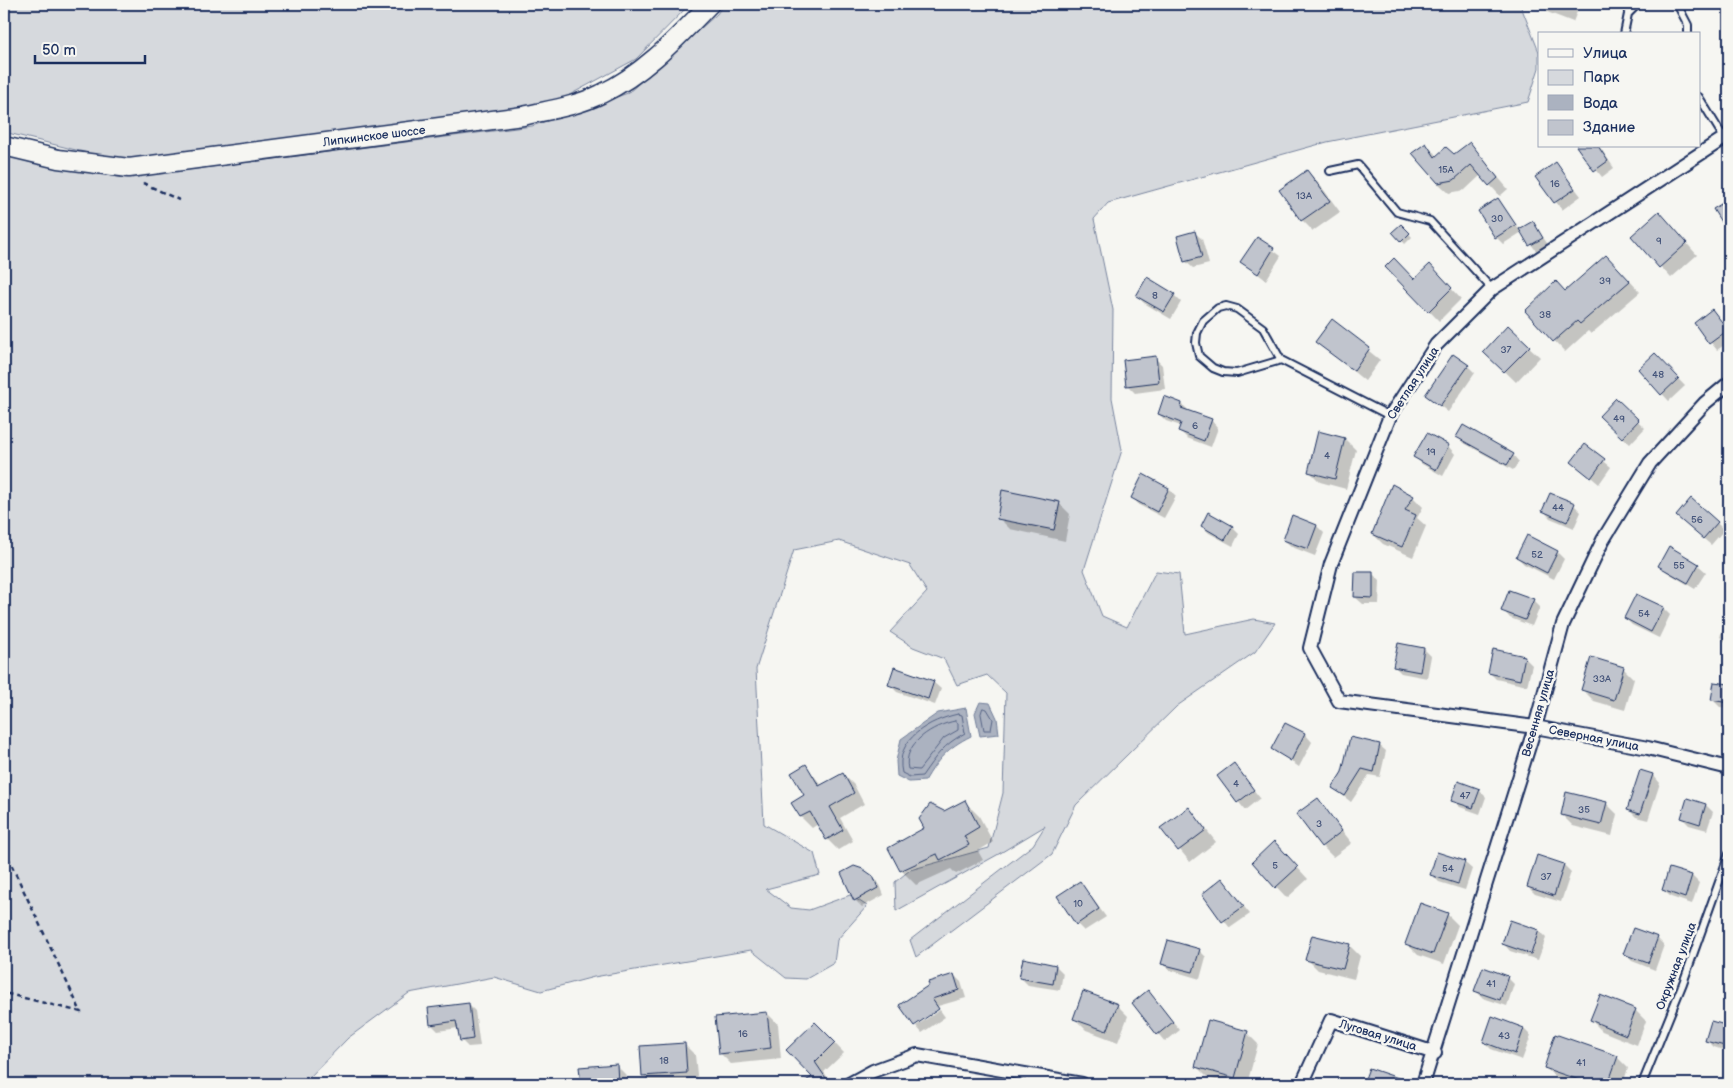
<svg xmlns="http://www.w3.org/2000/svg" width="1733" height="1088" viewBox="0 0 1733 1088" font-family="'Balsamiq Sans',sans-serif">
<rect width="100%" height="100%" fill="#f6f6f2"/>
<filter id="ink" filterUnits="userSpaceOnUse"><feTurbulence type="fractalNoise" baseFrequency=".02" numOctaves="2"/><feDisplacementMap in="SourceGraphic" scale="10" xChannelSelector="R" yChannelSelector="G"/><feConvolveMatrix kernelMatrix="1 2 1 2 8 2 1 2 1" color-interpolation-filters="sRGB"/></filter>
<g filter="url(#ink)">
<path fill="#d6d9dd" stroke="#78849e" d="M 4,4 L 690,4 L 636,59 L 562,99 L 497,112 L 116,160 L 4,132 Z
M 724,4 L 1520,4 L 1539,52 L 1539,68 L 1528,102 L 1327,142 L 1108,203 L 1094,219 L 1113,310 L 1112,398 L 1122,450 L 1084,570 L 1102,616 L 1127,627 L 1156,571 L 1179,574 L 1185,634 L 1254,619 L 1275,623 L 1255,652 L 1177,706 L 1076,805 L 1052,854 L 916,957 L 910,940 L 1033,845 L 1045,826 L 997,855 L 896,911 L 895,882 L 910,870 L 989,848 L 1003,793 L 1006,693 L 987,675 L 957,685 L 944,659 L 913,647 L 890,632 L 927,592 L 910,565 L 839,541 L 794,550 L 756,669 L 764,824 L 814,853 L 820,875 L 766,889 L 791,908 L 809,910 L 850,895 L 867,906 L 837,940 L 834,963 L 806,979 L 786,978 L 751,950 L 594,977 L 541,991 L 494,977 L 409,993 L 348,1038 L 303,1084 L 4,1084 L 4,154 L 32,163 L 124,178 L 532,126 L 628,93 L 717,14 Z"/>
<path fill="#abb2c0" stroke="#717e99" d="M 980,702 L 990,703 L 997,718 L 999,734 L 980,736 L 975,713 Z
M 966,708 L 971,736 C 947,748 938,759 925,781 L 909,782 L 897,776 L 896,761 L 901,739 L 938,713 Z"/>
<path fill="#0003" d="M 1541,4 L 1580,4 L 1573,22 L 1547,12 Z
M 1726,4 L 1729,4 L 1729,10 L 1725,6 Z
M 1426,144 L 1438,157 L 1454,155 L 1470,144 L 1508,189 L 1500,196 L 1481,175 L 1465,190 L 1449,193 L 1438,183 Z
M 1578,146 L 1599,146 L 1614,168 L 1602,177 Z
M 1556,164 L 1581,196 L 1562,210 L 1537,177 Z
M 1307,171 L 1318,182 L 1340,212 L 1313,231 L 1302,220 Z
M 1498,200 L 1520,230 L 1533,223 L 1549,246 L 1537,252 L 1522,232 L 1503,244 L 1496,237 Z
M 1670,224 L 1697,255 L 1671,278 L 1633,236 Z
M 1401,225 L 1412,237 L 1405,244 L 1394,232 Z
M 1194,232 L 1202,239 L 1209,264 L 1193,268 L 1185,261 Z
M 1257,238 L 1281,256 L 1266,280 L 1242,262 Z
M 1430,266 L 1461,299 L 1439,321 L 1387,267 L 1414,281 Z
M 1617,267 L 1640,292 L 1591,334 L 1588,331 L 1565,352 L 1526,311 Z
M 1174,295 L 1181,302 L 1171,319 L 1144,303 L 1137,296 Z
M 1712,311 L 1729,331 L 1729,342 L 1717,350 L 1695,323 Z
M 1332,321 L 1380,360 L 1365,381 L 1316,341 Z
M 1508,327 L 1540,357 L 1516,382 L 1485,352 Z
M 1655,355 L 1685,386 L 1669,401 L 1639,369 Z
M 1155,358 L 1162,365 L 1165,389 L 1135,393 L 1128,386 Z
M 1468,366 L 1475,373 L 1448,412 L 1426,395 Z
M 1616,400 L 1645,428 L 1630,444 L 1601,416 Z
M 1182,404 L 1189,411 L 1211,420 L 1218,428 L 1211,447 L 1187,438 L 1180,431 L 1181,426 L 1166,421 L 1159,414 Z
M 1319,433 L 1345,439 L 1356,450 L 1346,489 L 1320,482 L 1309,471 Z
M 1458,437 L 1513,455 L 1519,462 L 1513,470 L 1464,443 Z
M 1448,446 L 1455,454 L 1443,476 L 1422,464 L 1415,457 Z
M 1585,446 L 1611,467 L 1599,484 L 1573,462 Z
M 1143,476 L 1169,489 L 1176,496 L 1164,518 L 1139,505 L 1132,497 Z
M 1413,497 L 1423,507 L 1417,518 L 1426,526 L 1413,557 L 1383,544 L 1373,534 Z
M 1059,503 L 1070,514 L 1065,541 L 1010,529 L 999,518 Z
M 1574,505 L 1581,512 L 1574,528 L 1550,518 L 1543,510 Z
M 1685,523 L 1717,523 L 1724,530 L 1711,545 Z
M 1202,526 L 1232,527 L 1239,534 L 1233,546 L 1209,533 Z
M 1317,526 L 1324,533 L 1315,556 L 1292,547 L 1284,540 Z
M 1557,552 L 1564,559 L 1554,579 L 1524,564 L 1517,557 Z
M 1660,565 L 1698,565 L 1706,572 L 1695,589 L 1667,572 Z
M 1373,574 L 1380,581 L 1379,604 L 1363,604 L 1355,597 Z
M 1533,600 L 1540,607 L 1532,626 L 1510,618 L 1503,610 Z
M 1663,608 L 1670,615 L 1659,638 L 1632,625 L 1625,618 Z
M 1727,614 L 1729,615 L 1729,645 L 1720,637 Z
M 1424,649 L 1431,656 L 1427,678 L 1401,673 L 1394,666 Z
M 1494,650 L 1525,658 L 1532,665 L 1527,686 L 1496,679 L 1489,672 Z
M 1623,668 L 1634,679 L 1625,710 L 1594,701 L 1583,690 Z
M 933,682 L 941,689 L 935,705 L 897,692 L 889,684 Z
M 1715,684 L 1729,686 L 1729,708 L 1720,707 L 1713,700 Z
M 1285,724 L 1305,734 L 1312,742 L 1299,767 L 1273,749 Z
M 1379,745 L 1386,751 L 1380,777 L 1369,775 L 1351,802 L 1333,788 Z
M 1234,765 L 1260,798 L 1245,810 L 1218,776 Z
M 806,766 L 822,786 L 843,774 L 854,785 L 864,804 L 840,818 L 853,841 L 838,850 L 827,839 L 818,824 L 812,828 L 801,817 L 793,803 L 806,796 Z
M 1641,772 L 1653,775 L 1660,783 L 1648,820 L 1636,817 L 1628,809 Z
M 1479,790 L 1486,797 L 1480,814 L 1460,807 L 1453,800 Z
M 1688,799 L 1706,805 L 1713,812 L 1707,830 L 1689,825 L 1682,818 Z
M 1317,800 L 1352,843 L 1333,857 L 1322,846 Z
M 964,801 L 979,816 L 993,842 L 978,851 L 983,860 L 956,874 L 951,869 L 916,885 L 901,870 L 890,849 L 926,828 L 944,812 Z
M 1606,803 L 1617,814 L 1612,836 L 1573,826 L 1562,815 Z
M 1189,808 L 1216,842 L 1190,862 L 1162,828 Z
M 1285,854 L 1308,879 L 1287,898 L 1253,862 Z
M 1538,857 L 1564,865 L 1571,872 L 1561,902 L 1535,894 L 1528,887 Z
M 1464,862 L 1472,869 L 1465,890 L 1439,882 L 1432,875 Z
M 1670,869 L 1692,876 L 1699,883 L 1692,904 L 1671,897 L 1663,890 Z
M 873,877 L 880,885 L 884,895 L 862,907 L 855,900 Z
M 1222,880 L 1250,914 L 1230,928 L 1203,894 Z
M 1080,882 L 1106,917 L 1084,931 L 1077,924 Z
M 1447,914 L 1458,925 L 1444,964 L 1418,955 L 1407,944 Z
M 1511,921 L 1539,931 L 1546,938 L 1538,960 L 1510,951 L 1503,943 Z
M 1657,938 L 1664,945 L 1655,970 L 1632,961 L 1625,954 Z
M 1349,945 L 1360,956 L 1354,979 L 1318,970 L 1307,959 Z
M 1199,950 L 1206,957 L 1200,979 L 1170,970 L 1163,963 Z
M 1056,966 L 1063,973 L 1060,990 L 1028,985 L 1021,978 Z
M 954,975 L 961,982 L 966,998 L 938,1006 L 939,1008 L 914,1024 L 901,1005 Z
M 1507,977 L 1514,984 L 1507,1006 L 1483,998 L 1476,991 Z
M 1729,983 L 1729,994 L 1726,991 Z
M 1148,992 L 1180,1030 L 1165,1042 L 1133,1003 Z
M 468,1004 L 475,1011 L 480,1046 L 468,1047 L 461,1040 L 458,1028 L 438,1031 L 431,1024 Z
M 1117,1005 L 1128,1016 L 1118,1042 L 1086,1030 L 1075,1019 Z
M 940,1010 L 945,1017 L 922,1033 L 916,1026 Z
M 1635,1010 L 1646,1021 L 1637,1045 L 1602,1031 L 1591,1020 Z
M 767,1013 L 778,1024 L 781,1059 L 731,1064 L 720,1053 Z
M 1493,1018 L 1524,1029 L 1531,1036 L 1522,1060 L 1491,1049 L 1484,1042 Z
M 1712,1022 L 1729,1027 L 1729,1052 L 1714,1047 L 1707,1040 Z
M 815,1023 L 844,1053 L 824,1072 L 832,1084 L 803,1084 L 814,1077 Z
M 1247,1033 L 1258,1044 L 1247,1084 L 1231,1084 L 1208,1078 L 1197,1067 Z
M 684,1044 L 695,1055 L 698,1084 L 652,1084 L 644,1076 Z
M 1617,1057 L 1628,1068 L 1623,1084 L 1573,1084 L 1556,1078 L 1545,1067 Z
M 616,1065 L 627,1076 L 628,1084 L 582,1084 L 580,1068 Z
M 544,1079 L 550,1084 L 510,1084 L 510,1083 Z
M 480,1083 L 482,1084 L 463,1084 Z
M 701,1083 L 719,1083 L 720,1084 L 701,1084 Z"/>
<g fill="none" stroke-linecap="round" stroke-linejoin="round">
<path stroke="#556385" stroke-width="1" d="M 983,708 L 987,709 L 993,719 L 991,730 L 984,730 L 981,714 Z
M 958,714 L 962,715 L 965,733 C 943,745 936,756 922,776 L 910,777 L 902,773 C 894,739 930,720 958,714 Z
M 955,721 L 958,723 L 958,730 L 944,738 L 919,770 L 908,769 C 902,743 934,725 955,721 Z"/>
</g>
<path fill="#c0c4cd" stroke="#1b2f5e" d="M 1470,142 L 1498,178 L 1489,186 L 1471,165 L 1454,180 L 1438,183 L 1412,153 L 1426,143 L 1435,157 L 1446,147 L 1454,154 Z
M 1576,146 L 1598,146 L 1608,161 L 1594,171 Z
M 1556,162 L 1575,189 L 1554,203 L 1535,177 Z
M 1307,170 L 1330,201 L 1301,221 L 1279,190 Z
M 1498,198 L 1516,225 L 1495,238 L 1478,211 Z
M 1729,199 L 1729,235 L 1713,209 Z
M 1659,211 L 1687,243 L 1659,268 L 1631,236 Z
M 1533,221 L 1543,238 L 1529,246 L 1519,229 Z
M 1401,224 L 1410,233 L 1401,242 L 1392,232 Z
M 1195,231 L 1202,257 L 1184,262 L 1177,236 Z
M 1257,237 L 1274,248 L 1258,274 L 1240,262 Z
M 1606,255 L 1630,281 L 1580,324 L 1577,321 L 1553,342 L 1525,311 L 1556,281 L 1565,291 Z
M 1394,258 L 1414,279 L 1430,264 L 1452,288 L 1428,312 L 1385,267 Z
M 1147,277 L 1175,294 L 1164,312 L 1136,296 Z
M 1712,309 L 1728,330 L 1709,344 L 1694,323 Z
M 1332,319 L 1370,348 L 1354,371 L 1315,342 Z
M 1508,325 L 1530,346 L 1504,372 L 1483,352 Z
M 1655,353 L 1679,378 L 1661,395 L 1638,369 Z
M 1453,354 L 1469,365 L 1440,406 L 1425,395 Z
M 1156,356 L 1159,382 L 1126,386 L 1123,360 Z
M 1164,396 L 1182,403 L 1181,408 L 1212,419 L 1204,441 L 1178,431 L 1181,423 L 1158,414 Z
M 1616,398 L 1639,420 L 1622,438 L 1599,416 Z
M 1463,425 L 1514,454 L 1507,465 L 1456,437 Z
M 1318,431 L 1345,438 L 1335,479 L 1308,472 Z
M 1427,433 L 1449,445 L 1436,470 L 1413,457 Z
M 1585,444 L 1605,459 L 1591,478 L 1571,462 Z
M 1143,474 L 1169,488 L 1157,512 L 1131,498 Z
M 1392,484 L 1414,496 L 1405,510 L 1416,515 L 1402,547 L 1372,534 Z
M 1002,490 L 1060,502 L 1054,530 L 997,519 Z
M 1550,493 L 1575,503 L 1567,522 L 1542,511 Z
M 1691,498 L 1718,522 L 1703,539 L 1676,516 Z
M 1208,512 L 1233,526 L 1225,540 L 1201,526 Z
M 1292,515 L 1317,525 L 1308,549 L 1283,540 Z
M 1527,535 L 1558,551 L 1547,573 L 1516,557 Z
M 1669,546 L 1699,564 L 1688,583 L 1658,566 Z
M 1355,572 L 1373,572 L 1373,598 L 1354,597 Z
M 1509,590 L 1534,599 L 1525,620 L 1501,611 Z
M 1636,594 L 1664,607 L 1651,632 L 1624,618 Z
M 1398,643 L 1424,648 L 1420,672 L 1393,667 Z
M 1493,649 L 1525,656 L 1520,680 L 1488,673 Z
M 1591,657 L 1624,667 L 1614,700 L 1581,690 Z
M 894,667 L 934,681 L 928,699 L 888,685 Z
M 1714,682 L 1729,684 L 1729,703 L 1711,700 Z
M 1285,723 L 1305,733 L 1291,761 L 1271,749 Z
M 1350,737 L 1380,744 L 1374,772 L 1362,769 L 1345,796 L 1332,788 L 1342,772 Z
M 1234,763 L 1254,790 L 1237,803 L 1217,776 Z
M 806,764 L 819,786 L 843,773 L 854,793 L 830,807 L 843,830 L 826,840 L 810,812 L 800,817 L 791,803 L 804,795 L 791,773 Z
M 1640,770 L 1653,774 L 1640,814 L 1627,810 Z
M 1458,781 L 1480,789 L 1473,808 L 1451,801 Z
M 1566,792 L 1607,802 L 1601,825 L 1561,815 Z
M 1318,798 L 1342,831 L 1321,847 L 1296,814 Z
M 1687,798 L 1706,804 L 1700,824 L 1681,818 Z
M 965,800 L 979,827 L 964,836 L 969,845 L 940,860 L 937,854 L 900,871 L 888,848 L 924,828 L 919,819 L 930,804 L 944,811 Z
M 1189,807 L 1206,830 L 1178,851 L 1160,828 Z
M 1274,841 L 1298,867 L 1275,888 L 1252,862 Z
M 1437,852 L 1465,861 L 1458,884 L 1430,875 Z
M 1537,855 L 1564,864 L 1554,896 L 1527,887 Z
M 854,866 L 863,869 L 873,876 L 878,888 L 854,901 L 841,873 Z
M 1669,868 L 1692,875 L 1685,898 L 1662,890 Z
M 1222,878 L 1244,906 L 1222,922 L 1202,894 Z
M 1080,881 L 1099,909 L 1076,925 L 1057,896 Z
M 1420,903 L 1448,913 L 1433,954 L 1405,944 Z
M 1510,920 L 1539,930 L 1531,954 L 1502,944 Z
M 1633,928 L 1658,937 L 1648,963 L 1623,954 Z
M 1312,935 L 1350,944 L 1343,969 L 1305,960 Z
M 1168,940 L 1200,949 L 1193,972 L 1161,964 Z
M 1023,958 L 1056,965 L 1053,984 L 1019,978 Z
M 1483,967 L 1508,976 L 1500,1000 L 1474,991 Z
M 954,974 L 959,990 L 932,999 L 939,1009 L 914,1026 L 899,1005 L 929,985 L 928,982 Z
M 1148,990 L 1173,1022 L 1157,1035 L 1132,1003 Z
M 1083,991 L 1118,1004 L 1107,1031 L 1073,1019 Z
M 1600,995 L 1636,1009 L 1626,1035 L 1590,1020 Z
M 469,1003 L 473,1039 L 460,1041 L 456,1021 L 430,1025 L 428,1008 Z
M 767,1012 L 771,1048 L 719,1054 L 715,1017 Z
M 1492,1016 L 1524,1028 L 1515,1054 L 1483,1042 Z
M 1208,1020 L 1248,1031 L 1235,1078 L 1195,1067 Z
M 1711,1021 L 1729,1026 L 1729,1047 L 1705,1041 Z
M 815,1022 L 835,1042 L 815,1062 L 830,1084 L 801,1084 L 812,1077 L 786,1050 Z
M 1555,1034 L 1618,1056 L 1608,1084 L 1591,1084 L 1544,1068 Z
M 685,1043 L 687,1073 L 642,1076 L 640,1046 Z
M 617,1064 L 618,1084 L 581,1084 L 579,1067 Z
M 1369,1068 L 1410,1082 L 1409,1084 L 1363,1084 Z"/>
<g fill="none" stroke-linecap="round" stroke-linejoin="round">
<defs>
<path id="lane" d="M 1677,4 L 1688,25 L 1688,34
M 1624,34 L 1628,14 L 1638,4
M 1699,97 L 1724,138
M 1330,171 L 1358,165 L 1397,212 L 1430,221 L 1492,289
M 1281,360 L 1237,373 L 1223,372 L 1213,368 L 1199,356 L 1196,343 L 1197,333 L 1203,321 L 1218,308 L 1226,306 L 1237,309 L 1263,328 L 1281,360 L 1390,416
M 1642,1084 L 1683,983 L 1729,854"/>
<path id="street" d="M 1729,135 L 1492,289 L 1436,345 L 1390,416 L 1331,564 L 1310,648 L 1339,701 L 1535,727 L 1648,748 L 1729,768
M 849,1084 L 873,1071 L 917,1055 L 1082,1084
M 1302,1084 L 1331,1020 L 1435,1053
M 1423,1084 L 1535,727 L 1563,624 L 1603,540 L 1650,463 L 1705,403 L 1729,383"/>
<path id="secondary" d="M 4,146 L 58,159 L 129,168 L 523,116 C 549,110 577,106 601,94 C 644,74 677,38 710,4"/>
</defs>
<use href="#lane" stroke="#1b2f5e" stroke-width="10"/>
<use href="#street" stroke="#1b2f5e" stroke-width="16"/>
<use href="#secondary" stroke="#1b2f5e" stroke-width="21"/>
<path stroke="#1b2f5e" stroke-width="2.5" stroke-dasharray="5 4" stroke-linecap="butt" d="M 143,183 L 179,200
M 4,849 L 81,1012 L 4,993"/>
<use href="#lane" stroke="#f6f6f2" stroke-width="6"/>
<use href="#street" stroke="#f6f6f2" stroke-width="12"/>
<use href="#secondary" stroke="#f6f6f2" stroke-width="18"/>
</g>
</g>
<g text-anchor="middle" stroke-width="5" stroke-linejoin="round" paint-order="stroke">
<g font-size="10" fill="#44547a">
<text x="1446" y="173">15А</text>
<text x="1555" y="187">16</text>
<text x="1304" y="199">13А</text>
<text x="1497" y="222">30</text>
<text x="1659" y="244">9</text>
<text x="1605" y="284">39</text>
<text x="1155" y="299">8</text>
<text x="1545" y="318">38</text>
<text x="1506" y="353">37</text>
<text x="1658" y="378">48</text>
<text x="1619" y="422">49</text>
<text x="1195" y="429">6</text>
<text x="1431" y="455">19</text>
<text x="1327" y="459">4</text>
<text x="1558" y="511">44</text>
<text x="1697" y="523">56</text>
<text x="1537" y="558">52</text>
<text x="1679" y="569">55</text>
<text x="1644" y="617">54</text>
<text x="1602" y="682">33А</text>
<text x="1236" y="787">4</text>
<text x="1465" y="799">47</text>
<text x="1584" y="813">35</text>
<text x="1319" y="827">3</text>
<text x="1275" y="869">5</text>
<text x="1448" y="872">54</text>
<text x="1546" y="880">37</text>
<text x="1078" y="907">10</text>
<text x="1491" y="987">41</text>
<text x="743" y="1037">16</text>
<text x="1504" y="1039">43</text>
<text x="664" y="1064">18</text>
<text x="1581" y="1066">41</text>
</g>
<g font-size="12" fill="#1b2f5e" stroke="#f6f6f2">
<text transform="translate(374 136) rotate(-7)" y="4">Липкинское шоссе</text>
<text transform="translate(1413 383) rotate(-57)" y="4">Светлая улица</text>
<text transform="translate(1538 713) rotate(-74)" y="4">Весенняя улица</text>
<text transform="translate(1594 738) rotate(11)" y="4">Северная улица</text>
<text transform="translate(1676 966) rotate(-69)" y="4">Окружная улица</text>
<text transform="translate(1378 1035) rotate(17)" y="4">Луговая улица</text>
</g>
</g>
<rect width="1733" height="1088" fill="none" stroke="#f6f6f2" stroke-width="20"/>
<rect x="10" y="10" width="1713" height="1068" fill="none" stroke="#1b2f5e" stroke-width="2" filter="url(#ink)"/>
<rect x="1538" y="32" width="162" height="115" fill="#f6f6f2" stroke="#9ea6b7"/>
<rect x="1548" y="49" width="25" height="8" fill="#f6f6f2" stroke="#9ea6b7"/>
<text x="1583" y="58" font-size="15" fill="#1b2f5e">Улица</text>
<rect x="1548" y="70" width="25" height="15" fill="#d6d9dd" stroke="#9ea6b7"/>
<text x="1583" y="82" font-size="15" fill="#1b2f5e">Парк</text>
<rect x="1548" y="95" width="25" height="15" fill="#abb2c0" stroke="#9ea6b7"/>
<text x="1583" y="108" font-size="15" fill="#1b2f5e">Вода</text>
<rect x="1548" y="120" width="25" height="15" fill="#c0c4cd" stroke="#9ea6b7"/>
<text x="1583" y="132" font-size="15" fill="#1b2f5e">Здание</text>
<path d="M35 55v8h110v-8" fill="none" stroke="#1b2f5e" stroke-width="2.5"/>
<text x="42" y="55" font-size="15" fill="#1b2f5e" stroke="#f6f6f2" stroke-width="4" paint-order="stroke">50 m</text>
</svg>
